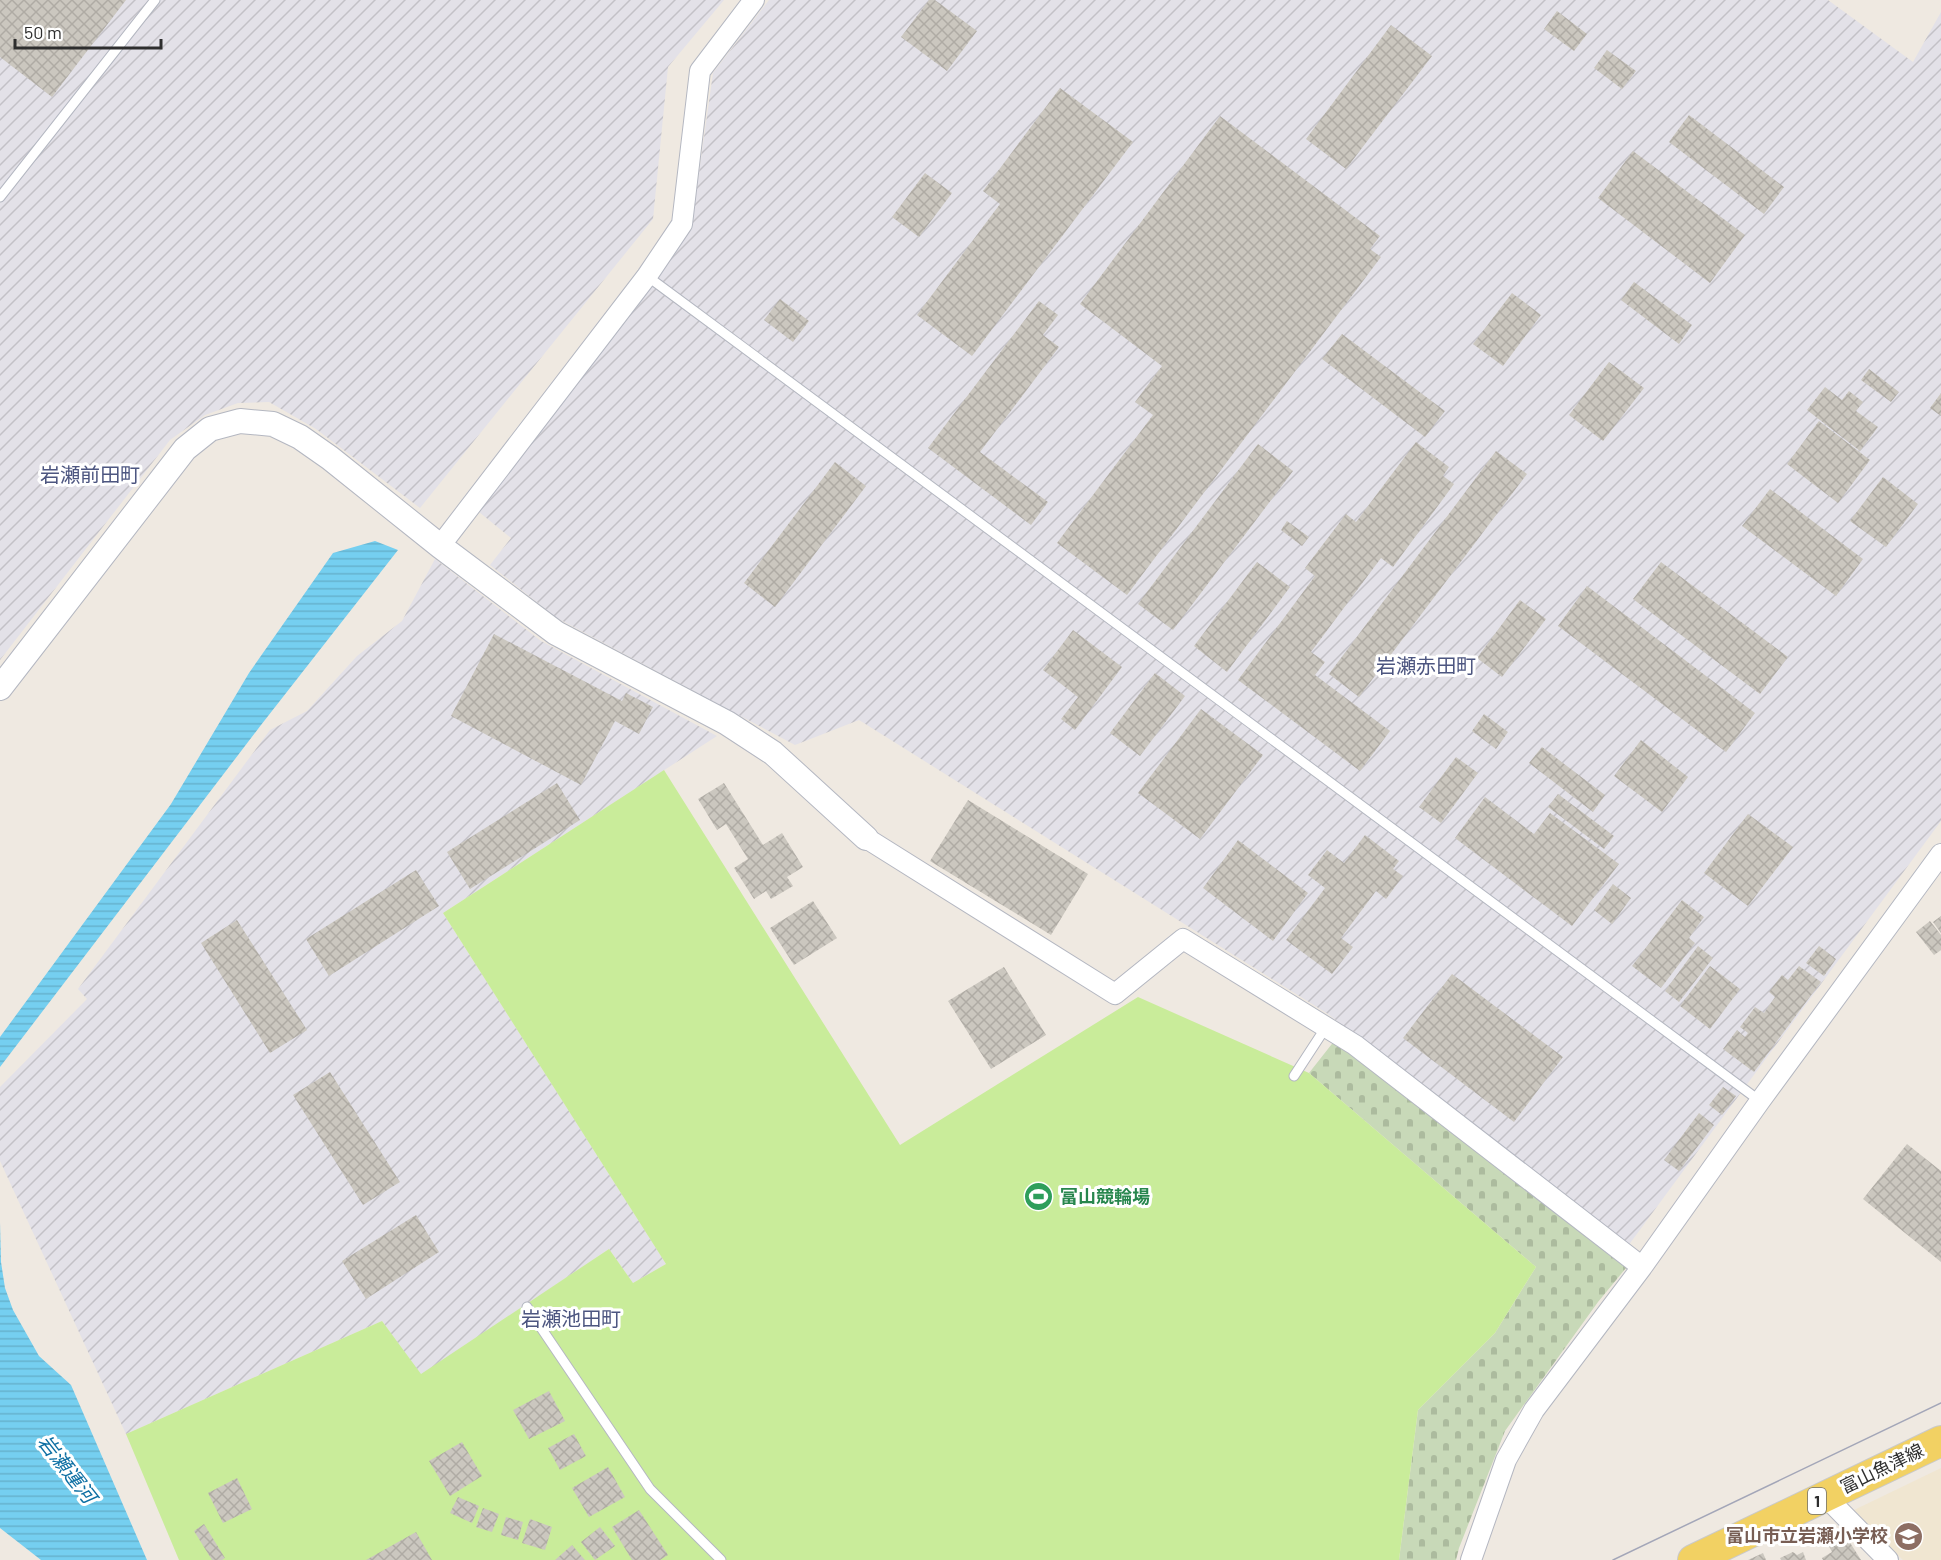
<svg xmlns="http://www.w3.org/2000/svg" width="1941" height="1560" viewBox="0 0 1941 1560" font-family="Barlow,'Noto Sans JP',sans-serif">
<defs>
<pattern id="industrial-furrows" width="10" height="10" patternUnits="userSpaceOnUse" patternTransform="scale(1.5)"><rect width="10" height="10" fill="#e3e1e8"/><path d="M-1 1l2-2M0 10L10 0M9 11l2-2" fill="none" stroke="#c3c1c7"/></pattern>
<pattern id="cemetery-stones" width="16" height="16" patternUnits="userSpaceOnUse" patternTransform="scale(1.5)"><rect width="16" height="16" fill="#c8d9b8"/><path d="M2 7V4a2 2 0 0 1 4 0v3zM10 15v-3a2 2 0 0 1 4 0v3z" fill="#acbb9e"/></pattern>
<pattern id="water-rules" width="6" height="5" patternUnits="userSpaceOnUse" patternTransform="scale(1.5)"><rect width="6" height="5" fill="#75cff0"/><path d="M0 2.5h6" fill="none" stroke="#66b2ce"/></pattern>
<pattern id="building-cross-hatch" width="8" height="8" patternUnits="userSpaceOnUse" patternTransform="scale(1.5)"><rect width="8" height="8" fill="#cbc7bf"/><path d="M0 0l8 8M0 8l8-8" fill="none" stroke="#afaba4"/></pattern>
</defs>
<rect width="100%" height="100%" fill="#efe9e1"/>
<path fill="url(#industrial-furrows)" d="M 0,0 L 724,0 L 668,67 L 653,219 L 420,508 L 316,429 L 269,402 L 238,403 L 205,415 L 170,440 L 0,660 Z
M 769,0 L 1828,0 L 1913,62 L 1941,12 L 1941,821 L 1628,1246 L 1328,1014 L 859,720 L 795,745 L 557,618 L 490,565 L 511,538 L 479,512 L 691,230 L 713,73 Z
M 435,559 L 541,641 L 717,736 L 443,913 L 666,1264 L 633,1283 L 609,1249 L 421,1375 L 382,1321 L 126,1434 L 0,1161 L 0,1087 L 87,999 L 78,989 L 270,730 L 307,711 L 357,656 L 402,621 Z"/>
<path fill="#f0e6d1" d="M 1941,1468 L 1941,1560 L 1903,1560 L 1852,1511 Z"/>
<path fill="url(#cemetery-stones)" d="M 1335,1040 L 1626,1268 L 1598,1302 L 1505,1431 L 1459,1548 L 1456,1560 L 1399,1560 L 1418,1410 L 1495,1333 L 1536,1267 L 1309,1073 Z"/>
<path fill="#c9ec9a" d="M 664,770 L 900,1145 L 1138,997 L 1309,1073 L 1536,1267 L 1495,1333 L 1418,1410 L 1399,1560 L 179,1560 L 126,1434 L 382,1321 L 421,1374 L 609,1249 L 633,1283 L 666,1264 L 443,913 Z"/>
<path fill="url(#water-rules)" d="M 375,541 L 398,550 L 261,725 L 0,1067 L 0,1037 L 171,804 L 249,673 L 333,553 Z
M 0,1222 L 1,1262 L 5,1288 L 13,1310 L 39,1356 L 71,1385 L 147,1560 L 41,1560 L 0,1528 Z"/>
<path fill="url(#building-cross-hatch)" d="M 0,0 L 126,0 L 52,97 L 0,57 Z
M 929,0 L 935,0 L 977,31 L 947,71 L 901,37 Z
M 1557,11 L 1587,34 L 1574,51 L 1544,29 Z
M 1391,25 L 1432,56 L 1346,169 L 1306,139 Z
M 1607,50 L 1636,71 L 1622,89 L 1594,68 Z
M 1060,88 L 1133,142 L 972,356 L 917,315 L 1000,204 L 983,191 Z
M 1689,115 L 1784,187 L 1764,214 L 1669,142 Z
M 1220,116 L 1380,236 L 1370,249 L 1381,257 L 1127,595 L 1057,543 L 1153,415 L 1135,402 L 1162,366 L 1080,304 Z
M 1633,151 L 1745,235 L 1710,283 L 1598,198 Z
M 925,173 L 952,193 L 919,237 L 892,217 Z
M 1634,282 L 1692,325 L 1679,344 L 1621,300 Z
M 1512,293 L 1541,315 L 1503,366 L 1473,344 Z
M 780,299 L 809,321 L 793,342 L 764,320 Z
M 1039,301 L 1058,315 L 1043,335 L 1059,347 L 980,452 L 1048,502 L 1031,525 L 928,448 Z
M 1342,334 L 1445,411 L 1425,437 L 1322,359 Z
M 1609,362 L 1644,388 L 1603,441 L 1569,415 Z
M 1869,369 L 1899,392 L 1891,402 L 1861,380 Z
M 1825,387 L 1842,400 L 1849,391 L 1863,402 L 1856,411 L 1878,427 L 1860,451 L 1807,410 Z
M 1941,393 L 1941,416 L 1930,408 Z
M 1819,421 L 1870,460 L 1838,503 L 1787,464 Z
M 1416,442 L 1449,467 L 1443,476 L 1454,484 L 1393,567 L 1381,558 L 1311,652 L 1325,662 L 1315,675 L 1390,731 L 1360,771 L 1238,680 L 1315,576 L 1305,568 L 1346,514 L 1356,522 Z
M 1258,444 L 1293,471 L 1173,630 L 1138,604 Z
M 1496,451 L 1527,474 L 1359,697 L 1329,674 Z
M 835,462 L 866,486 L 775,607 L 744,583 Z
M 1883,477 L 1918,504 L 1886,547 L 1850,521 Z
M 1770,489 L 1863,559 L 1836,596 L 1742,526 Z
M 1287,521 L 1309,537 L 1302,546 L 1281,530 Z
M 1257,562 L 1290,587 L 1227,672 L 1194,646 Z
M 1661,562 L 1788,657 L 1760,694 L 1633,599 Z
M 1587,586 L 1755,713 L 1726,752 L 1558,626 Z
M 1520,600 L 1546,619 L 1502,677 L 1477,658 Z
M 1073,630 L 1122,667 L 1075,730 L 1061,719 L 1078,697 L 1043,670 Z
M 494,634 L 622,701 L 626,693 L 653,707 L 639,734 L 615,721 L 581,785 L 451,716 Z
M 1155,673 L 1185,696 L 1140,756 L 1110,733 Z
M 1201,709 L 1263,755 L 1200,839 L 1138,793 Z
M 1484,714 L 1508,732 L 1496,749 L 1472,731 Z
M 1641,740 L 1688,777 L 1662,812 L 1614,776 Z
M 1542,747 L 1605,795 L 1593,812 L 1529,763 Z
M 1456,757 L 1478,773 L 1441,823 L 1419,807 Z
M 557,783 L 580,820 L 470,889 L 447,852 Z
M 724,783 L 763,845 L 782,833 L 803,867 L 787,877 L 793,886 L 771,899 L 766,891 L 754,899 L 734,868 L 748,859 L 726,824 L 717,830 L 698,799 Z
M 1558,794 L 1614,836 L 1604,849 L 1548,807 Z
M 1485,797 L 1534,834 L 1550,813 L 1619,864 L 1572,926 L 1455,838 Z
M 968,800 L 1088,874 L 1051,935 L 930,861 Z
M 1748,814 L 1793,847 L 1748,906 L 1704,873 Z
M 1365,835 L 1399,861 L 1393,869 L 1403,876 L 1386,899 L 1376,891 L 1341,938 L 1353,947 L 1332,974 L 1286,940 L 1325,888 L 1308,875 L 1327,850 L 1344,863 Z
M 1238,840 L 1308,893 L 1273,941 L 1203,888 Z
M 416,870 L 439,906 L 329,976 L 306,939 Z
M 1613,884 L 1631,898 L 1612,924 L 1594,910 Z
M 1682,900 L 1704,917 L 1689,938 L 1695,943 L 1661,988 L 1632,966 Z
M 813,901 L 837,938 L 794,965 L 770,928 Z
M 1941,916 L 1941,933 L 1933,922 Z
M 237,920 L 307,1030 L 270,1053 L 201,943 Z
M 1930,921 L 1941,935 L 1941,950 L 1934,955 L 1916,932 Z
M 1698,946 L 1713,958 L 1679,1002 L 1665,991 Z
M 1819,946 L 1836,959 L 1824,976 L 1806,963 Z
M 1710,966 L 1740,989 L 1710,1029 L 1680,1006 Z
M 1799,966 L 1821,982 L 1754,1072 L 1723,1049 L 1737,1030 L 1745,1037 L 1748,1033 L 1740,1027 L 1755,1007 L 1764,1013 L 1775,997 L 1769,992 L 1782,975 L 1788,980 Z
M 1004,967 L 1046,1035 L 991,1069 L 948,1001 Z
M 1452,974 L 1563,1057 L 1514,1122 L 1403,1038 Z
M 330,1072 L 400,1182 L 363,1205 L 293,1095 Z
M 1723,1087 L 1736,1096 L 1722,1115 L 1709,1105 Z
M 1699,1113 L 1714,1125 L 1679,1171 L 1664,1160 Z
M 1907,1144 L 1941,1171 L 1941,1262 L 1863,1199 Z
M 416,1215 L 439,1252 L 366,1299 L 342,1261 Z
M 549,1391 L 565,1421 L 529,1439 L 513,1410 Z
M 574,1434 L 586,1456 L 560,1470 L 548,1448 Z
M 462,1442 L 482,1476 L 450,1496 L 429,1461 Z
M 608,1467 L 625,1497 L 589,1517 L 572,1488 Z
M 237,1478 L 252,1509 L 223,1523 L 208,1493 Z
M 458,1497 L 479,1506 L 472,1523 L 450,1513 Z
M 483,1508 L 499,1514 L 492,1532 L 476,1527 Z
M 639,1510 L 668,1555 L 660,1560 L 632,1560 L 612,1527 Z
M 506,1517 L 523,1522 L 518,1540 L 501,1535 Z
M 530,1519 L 552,1527 L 545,1550 L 522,1543 Z
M 204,1524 L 225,1558 L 222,1560 L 212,1560 L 194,1531 Z
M 600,1527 L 615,1546 L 595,1560 L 581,1542 Z
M 416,1532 L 432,1560 L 366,1560 Z
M 1839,1535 L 1844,1544 L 1849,1541 L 1861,1560 L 1823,1560 L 1822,1558 L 1832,1552 L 1827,1543 Z
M 572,1545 L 585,1560 L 555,1560 Z
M 1793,1552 L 1797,1555 L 1803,1552 L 1806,1560 L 1781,1560 L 1780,1558 Z
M 1763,1553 L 1766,1560 L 1748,1560 Z"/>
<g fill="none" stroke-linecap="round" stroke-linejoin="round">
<defs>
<path id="service" d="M 0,197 L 155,0
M 647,276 L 1760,1101
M 1294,1076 L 1326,1027
M 527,1307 L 650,1489 L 721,1560"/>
<path id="minor" d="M 440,546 L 647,276 L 682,224 L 700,71 L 754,0
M 866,838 L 1115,994 L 1183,939 L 1355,1045 L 1642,1267
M 1825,1496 L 1888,1560
M 1471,1560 L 1506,1460 L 1534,1410 L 1642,1267 L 1760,1101 L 1941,854"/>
<path id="tertiary" d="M 0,688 L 185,449 L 210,429 L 240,421 L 273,424 L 300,437 L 330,458 L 440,546 L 556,633 L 727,723 L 773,753 L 866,838"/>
<path id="primary" d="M 1693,1560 L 1941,1441"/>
</defs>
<use href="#service" stroke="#b4b7c1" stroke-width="11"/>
<use href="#minor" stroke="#b4b7c1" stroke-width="22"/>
<use href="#tertiary" stroke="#b4b7c1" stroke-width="26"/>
<use href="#primary" stroke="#c9c9c9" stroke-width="32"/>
<use href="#service" stroke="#fff" stroke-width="9"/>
<use href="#minor" stroke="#fff" stroke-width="20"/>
<use href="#tertiary" stroke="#fff" stroke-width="24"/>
<use href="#primary" stroke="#f2d163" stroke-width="30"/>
<path stroke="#a3a6b8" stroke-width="1.5" d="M 1613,1560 L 1941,1403"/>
</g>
<defs>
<symbol id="stadium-disc" viewBox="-11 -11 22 22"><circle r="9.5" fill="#2e9e5b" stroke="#fff"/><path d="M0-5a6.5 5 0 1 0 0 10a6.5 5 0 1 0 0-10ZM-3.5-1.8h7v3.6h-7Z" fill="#fff"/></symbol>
<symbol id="school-disc" viewBox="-11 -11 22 22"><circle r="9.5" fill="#8d6e63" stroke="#fff"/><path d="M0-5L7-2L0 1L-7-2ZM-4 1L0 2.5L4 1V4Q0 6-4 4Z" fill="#fff"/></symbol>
</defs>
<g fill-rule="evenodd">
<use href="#stadium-disc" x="1022" y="1180" width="33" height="33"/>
<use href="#school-disc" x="1892" y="1520" width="33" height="33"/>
</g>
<g text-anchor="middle" stroke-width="6" stroke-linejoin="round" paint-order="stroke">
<rect fill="#fff" stroke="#6d6d6d" stroke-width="1.5" x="1808" y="1488" width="18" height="26" rx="4.5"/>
<g font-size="16" font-weight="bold" fill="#2e2e2e">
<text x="1817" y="1507">1</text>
</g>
<g font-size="18" font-weight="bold" fill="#27864d" stroke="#fff" text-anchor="start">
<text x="1060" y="1203">富山競輪場</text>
</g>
<g font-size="18" fill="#2e2e2e" stroke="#fff">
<text transform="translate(1882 1469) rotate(-26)" y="6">富山魚津線</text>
</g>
<g font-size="18" font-weight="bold" fill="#785e54" stroke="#fff" text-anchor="end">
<text x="1888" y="1542">富山市立岩瀬小学校</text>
</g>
<g font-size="20" fill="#4d5680" stroke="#fff">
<text x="90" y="482">岩瀬前田町</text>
<text x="1426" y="673">岩瀬赤田町</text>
<text x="571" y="1326">岩瀬池田町</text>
</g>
<g font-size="20" font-style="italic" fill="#0d6fa3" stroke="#fff">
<text transform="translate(67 1469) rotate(52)" y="7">岩瀬運河</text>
</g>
</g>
<path d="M15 39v9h146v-9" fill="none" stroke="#2e2e2e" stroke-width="3"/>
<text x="24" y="39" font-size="18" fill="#2e2e2e" stroke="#ffffff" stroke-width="4.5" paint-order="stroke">50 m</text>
</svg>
